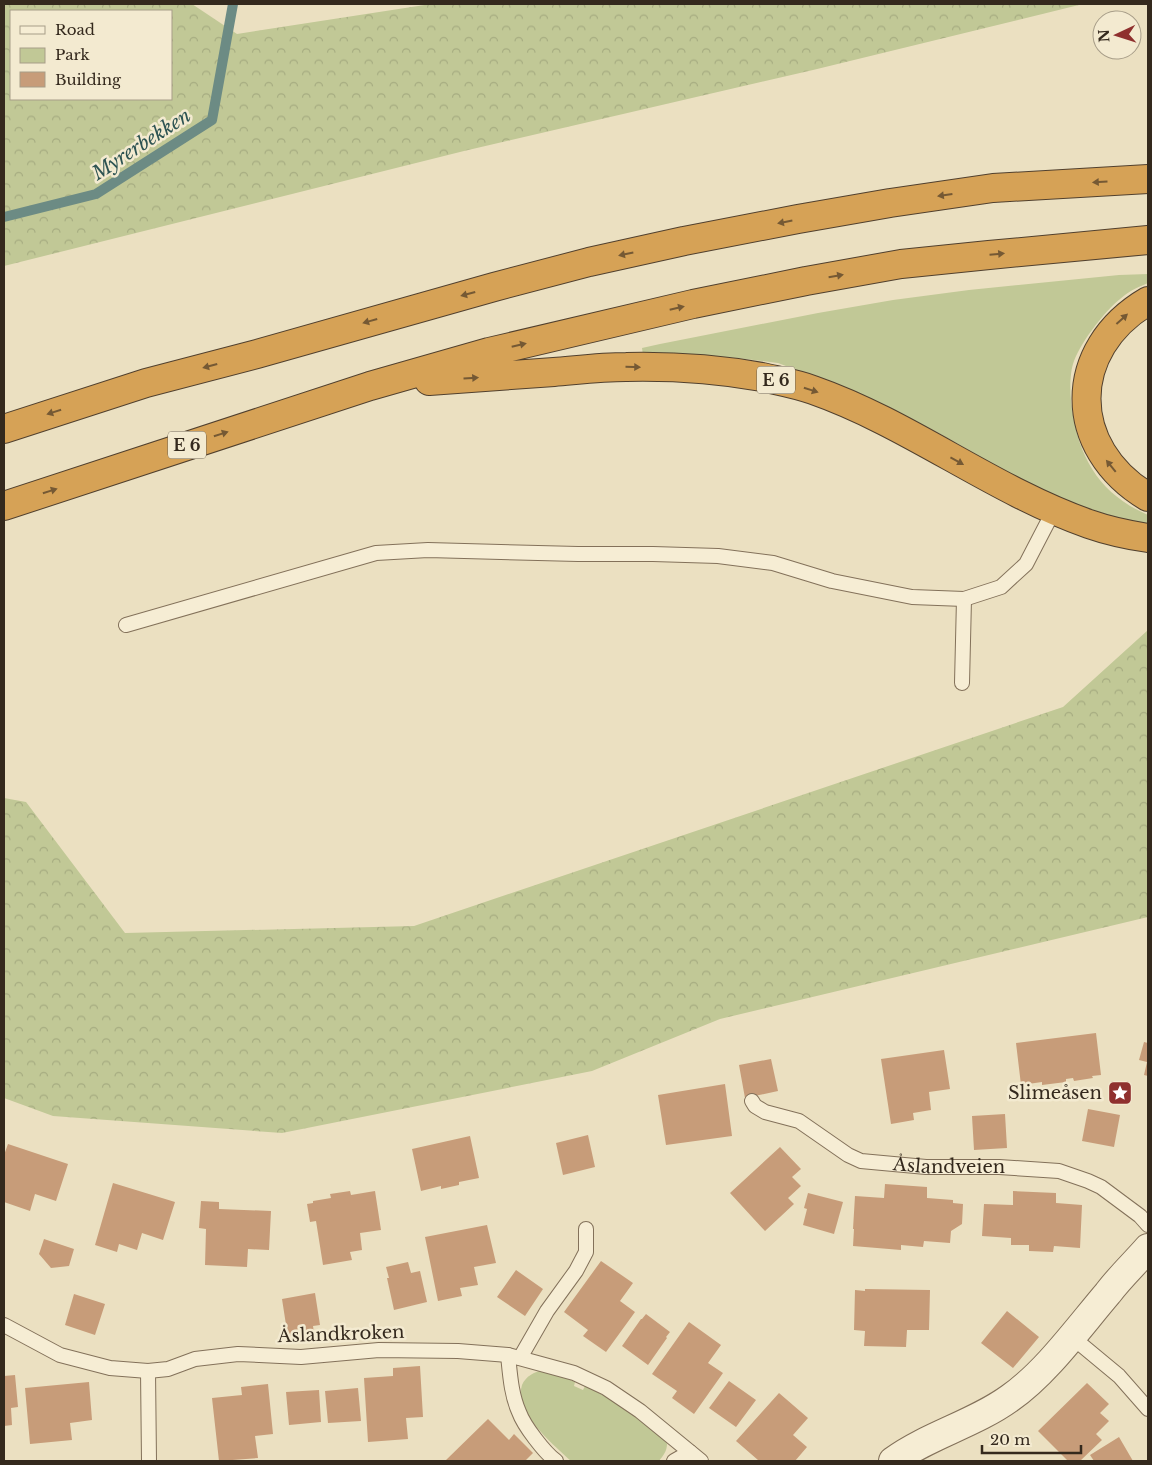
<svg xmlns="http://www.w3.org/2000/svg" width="1152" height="1465" viewBox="0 0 1152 1465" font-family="'Libre Baskerville',serif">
<defs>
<pattern id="forest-crowns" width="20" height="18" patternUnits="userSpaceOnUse" patternTransform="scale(1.25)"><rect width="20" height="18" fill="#c1c896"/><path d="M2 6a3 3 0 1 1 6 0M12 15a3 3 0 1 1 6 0" fill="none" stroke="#a6ac81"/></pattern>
</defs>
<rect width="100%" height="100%" fill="#ebe0c1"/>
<path fill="#c1c896" d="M 1148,274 L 1148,283 C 1141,286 1131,290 1125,295 C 1107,308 1082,340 1074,361 C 1069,374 1070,396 1072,410 C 1080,460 1100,494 1148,515 L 1148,524 L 1116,517 L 1078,506 L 1037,487 L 994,465 L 937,432 L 847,389 L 778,363 L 737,358 L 689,355 L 643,355 L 642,348 L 660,344 L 818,313 L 893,300 L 969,290 L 1119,275 Z
M 543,1370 L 552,1372 L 575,1382 L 574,1386 L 583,1390 L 585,1386 C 601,1394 665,1426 667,1444 C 667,1451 663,1456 659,1461 L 571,1461 C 554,1445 513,1412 522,1385 C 526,1376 534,1372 543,1370 Z"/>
<path fill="url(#forest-crowns)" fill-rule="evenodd" d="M 4,4 L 192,4 L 237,34 L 431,4 L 1083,4 L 813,70 L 464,151 L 4,266 ZM 11,11 L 171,11 L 171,99 L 11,99 Z
M 1148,630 L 1148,917 L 720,1019 L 592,1071 L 282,1133 L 53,1116 L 4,1098 L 4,798 L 26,802 L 125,933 L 414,926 L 1063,707 Z"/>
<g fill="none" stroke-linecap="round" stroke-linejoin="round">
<path stroke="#6c8b84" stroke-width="10" d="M 4,217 L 96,194 L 212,120 L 233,4"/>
</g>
<path fill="#c79c79" d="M 1096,1033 L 1101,1075 L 1092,1076 L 1093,1078 L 1074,1081 L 1073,1078 L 1066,1079 L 1066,1082 L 1042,1085 L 1042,1082 L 1021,1085 L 1016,1043 Z
M 1144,1042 L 1148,1043 L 1148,1076 L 1144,1075 L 1147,1062 L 1139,1060 Z
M 944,1050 L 950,1089 L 929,1092 L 931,1110 L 913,1113 L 914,1120 L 891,1124 L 881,1059 Z
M 771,1059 L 778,1091 L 745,1098 L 739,1065 Z
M 725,1084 L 732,1136 L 666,1145 L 658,1095 Z
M 1088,1109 L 1120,1115 L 1114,1147 L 1082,1141 Z
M 1005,1114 L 1007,1148 L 974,1150 L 972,1116 Z
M 588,1135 L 595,1167 L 563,1175 L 556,1143 Z
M 470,1136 L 479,1178 L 459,1182 L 459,1185 L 441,1189 L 441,1186 L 421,1191 L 412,1149 Z
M 8,1144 L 68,1164 L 56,1201 L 35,1194 L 30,1211 L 4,1202 L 4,1155 Z
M 780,1147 L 801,1169 L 792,1177 L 801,1186 L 788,1198 L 794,1204 L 765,1231 L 730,1193 Z
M 113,1183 L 175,1202 L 163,1240 L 142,1233 L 137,1250 L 119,1244 L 117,1252 L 95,1245 Z
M 885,1184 L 927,1187 L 927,1198 L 953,1200 L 953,1203 L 963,1204 L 962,1224 L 951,1231 L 950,1243 L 924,1241 L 923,1247 L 901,1245 L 901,1250 L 853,1246 L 854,1229 L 853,1229 L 855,1196 L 884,1198 Z
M 350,1191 L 351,1195 L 375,1191 L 381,1230 L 360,1233 L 362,1250 L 350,1252 L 352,1260 L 323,1265 L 316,1221 L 310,1222 L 307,1204 L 313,1203 L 313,1201 L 331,1198 L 330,1194 Z
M 1013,1191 L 1056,1193 L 1056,1203 L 1082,1205 L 1080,1248 L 1054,1246 L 1053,1252 L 1029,1251 L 1029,1245 L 1011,1245 L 1011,1238 L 982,1236 L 984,1204 L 1013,1205 Z
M 808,1193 L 843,1202 L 834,1234 L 803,1225 L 807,1209 L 804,1208 Z
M 201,1201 L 219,1202 L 219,1209 L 271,1211 L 269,1250 L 248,1249 L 247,1267 L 205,1265 L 206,1229 L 199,1228 Z
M 487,1225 L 496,1263 L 474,1267 L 478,1285 L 460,1288 L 462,1296 L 438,1301 L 425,1237 Z
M 44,1239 L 74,1249 L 69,1266 L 51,1268 L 39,1254 Z
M 601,1261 L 633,1283 L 620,1301 L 635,1312 L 606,1352 L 583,1336 L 588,1330 L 564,1312 Z
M 408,1262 L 411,1273 L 420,1271 L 427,1302 L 394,1310 L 387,1278 L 389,1278 L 386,1267 Z
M 516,1270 L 543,1289 L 525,1316 L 497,1297 Z
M 865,1289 L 930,1290 L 929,1330 L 907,1330 L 906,1347 L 864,1346 L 865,1331 L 854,1330 L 855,1290 L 865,1291 Z
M 315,1293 L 320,1325 L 313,1326 L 315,1340 L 289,1344 L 282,1299 Z
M 74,1294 L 105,1304 L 95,1335 L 65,1325 Z
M 1007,1311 L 1039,1337 L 1013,1368 L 981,1343 Z
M 646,1314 L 670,1332 L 666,1337 L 667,1338 L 648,1365 L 622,1346 L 641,1319 L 642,1319 Z
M 689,1322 L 721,1345 L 708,1363 L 723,1373 L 694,1414 L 672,1398 L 677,1391 L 652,1374 Z
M 420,1366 L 423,1417 L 406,1418 L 408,1439 L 368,1442 L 364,1378 L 393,1376 L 393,1368 Z
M 15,1375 L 18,1407 L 11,1408 L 12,1425 L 4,1426 L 4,1376 Z
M 729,1381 L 756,1400 L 736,1427 L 709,1408 Z
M 89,1382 L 92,1420 L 70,1423 L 72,1440 L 30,1444 L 25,1388 Z
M 1087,1383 L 1109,1404 L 1100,1413 L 1109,1421 L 1096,1434 L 1102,1440 L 1080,1461 L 1068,1461 L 1038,1431 Z
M 268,1384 L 273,1434 L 255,1436 L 258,1458 L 219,1461 L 212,1398 L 242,1395 L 241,1387 Z
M 358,1388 L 361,1421 L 328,1423 L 325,1391 Z
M 319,1390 L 321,1422 L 289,1425 L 286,1392 Z
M 779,1393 L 808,1418 L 793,1435 L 807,1447 L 795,1461 L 757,1461 L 758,1460 L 736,1441 Z
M 488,1419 L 509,1440 L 514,1434 L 533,1453 L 525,1461 L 445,1461 Z
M 1119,1437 L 1133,1461 L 1094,1461 L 1090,1455 Z"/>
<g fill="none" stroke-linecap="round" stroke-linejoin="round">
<defs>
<g id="lane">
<path d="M 126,625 L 376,553 L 428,550 L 578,554 L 653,554 L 718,556 L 773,563 L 832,581 L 912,597 L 964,599 L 1001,587 L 1026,564 L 1054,510"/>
<path d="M 962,683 L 964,599"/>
<path id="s1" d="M 752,1101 L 755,1106 L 765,1112 L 799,1121 L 848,1155 L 861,1161 L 926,1167 L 999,1167 L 1059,1171 L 1088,1181 L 1101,1187 L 1140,1216 L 1148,1225"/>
<path d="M 4,1325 L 60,1355 L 110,1368 L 148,1371 L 168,1369 L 195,1359 L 238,1354 L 301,1357 L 379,1350 L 458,1351 L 508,1355 L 574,1373 L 606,1388 L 640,1411 L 701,1461"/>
<path d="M 1072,1337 L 1119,1376 L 1148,1409"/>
<path d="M 508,1355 C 510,1374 511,1394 519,1412 C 524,1426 545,1453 556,1461"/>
<path d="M 520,1358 L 547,1311 L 576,1271 L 586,1252 L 586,1229"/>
<path d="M 148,1371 L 149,1461"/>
<path d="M 674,1461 L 690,1452"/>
</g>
<path id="street" d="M 893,1461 C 929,1435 974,1424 1010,1398 C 1046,1373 1079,1327 1108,1293 C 1120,1277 1135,1263 1148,1248"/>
<path id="highway" d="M 1148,301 C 1066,349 1066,448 1148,497
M 429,381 C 471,378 512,375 554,372 C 578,370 602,367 626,367 C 671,366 717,369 762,377 C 779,381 797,384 813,390 C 910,424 992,490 1089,524 C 1109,531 1128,535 1148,538
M 4,429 L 146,383 L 257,354 L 494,287 L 589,262 L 684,241 L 798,219 L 890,203 L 993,188 L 1148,179
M 4,506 L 370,386 L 489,352 L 693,304 L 806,281 L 901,264 L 989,255 L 1148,240"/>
</defs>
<use href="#lane" stroke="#83715a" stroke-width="16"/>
<use href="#street" stroke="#83715a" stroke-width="30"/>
<use href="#highway" stroke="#51402e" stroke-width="30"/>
<use href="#lane" stroke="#f6edd4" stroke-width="14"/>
<use href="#street" stroke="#f6edd4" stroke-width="28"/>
<use href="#highway" stroke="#d6a256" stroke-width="28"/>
</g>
<defs><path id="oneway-solid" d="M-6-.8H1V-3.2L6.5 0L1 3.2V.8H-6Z" transform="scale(1.25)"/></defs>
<g fill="#755934">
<use href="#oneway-solid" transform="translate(1100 182) rotate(177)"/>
<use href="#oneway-solid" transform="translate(945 195) rotate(172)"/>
<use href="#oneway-solid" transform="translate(785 222) rotate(169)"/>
<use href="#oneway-solid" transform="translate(626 254) rotate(168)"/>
<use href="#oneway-solid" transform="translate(997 254) rotate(-5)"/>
<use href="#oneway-solid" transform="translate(836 276) rotate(-10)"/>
<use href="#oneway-solid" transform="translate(468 294) rotate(165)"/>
<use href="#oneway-solid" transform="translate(677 308) rotate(-13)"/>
<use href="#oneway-solid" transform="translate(1122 319) rotate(-42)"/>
<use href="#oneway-solid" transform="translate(370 321) rotate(164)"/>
<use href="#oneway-solid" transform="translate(519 345) rotate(-13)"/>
<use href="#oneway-solid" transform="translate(210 366) rotate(165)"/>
<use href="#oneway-solid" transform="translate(633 367) rotate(1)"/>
<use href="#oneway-solid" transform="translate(471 378) rotate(-4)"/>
<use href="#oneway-solid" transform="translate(811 390) rotate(18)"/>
<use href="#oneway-solid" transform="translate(54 412) rotate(162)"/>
<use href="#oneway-solid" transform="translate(221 434) rotate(-18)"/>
<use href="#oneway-solid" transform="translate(957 461) rotate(29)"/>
<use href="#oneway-solid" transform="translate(1111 466) rotate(-129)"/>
<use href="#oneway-solid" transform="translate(50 491) rotate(-18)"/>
</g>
<defs>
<symbol id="sight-square" viewBox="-11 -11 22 22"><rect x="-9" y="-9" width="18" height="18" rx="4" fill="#8f302e" stroke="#f3ead0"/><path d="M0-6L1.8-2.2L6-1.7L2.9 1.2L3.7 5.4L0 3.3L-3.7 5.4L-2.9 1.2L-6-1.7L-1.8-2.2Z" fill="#fff"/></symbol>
</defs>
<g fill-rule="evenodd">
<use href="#sight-square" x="1106" y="1079" width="28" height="28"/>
</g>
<g text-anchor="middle" stroke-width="5" stroke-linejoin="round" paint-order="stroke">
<g fill="#f3ead0" stroke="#6d6353" stroke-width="1">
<rect x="757" y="366.5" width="38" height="27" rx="4"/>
<rect x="168" y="431.5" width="38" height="27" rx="4"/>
</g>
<g font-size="16" font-weight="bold" fill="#34291d">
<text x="776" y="386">E 6</text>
<text x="187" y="451">E 6</text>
</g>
<g font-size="18" fill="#34291d" stroke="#f3ead0" text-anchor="end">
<text x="1102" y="1099">Slimeåsen</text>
</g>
<g font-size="18" fill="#34291d" stroke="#f3ead0">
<text dy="6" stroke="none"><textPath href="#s1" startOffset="215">Åslandveien</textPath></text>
<text transform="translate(341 1334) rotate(-2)" y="6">Åslandkroken</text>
</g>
<g font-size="19" font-style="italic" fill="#2d5352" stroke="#f3ead0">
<text transform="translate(141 144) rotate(-33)" y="7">Myrerbekken</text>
</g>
</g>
<rect width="1152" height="1465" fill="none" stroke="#34291d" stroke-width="10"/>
<rect x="10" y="10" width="162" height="90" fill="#f3ead0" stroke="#a79d88"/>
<rect x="20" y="26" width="25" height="8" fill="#f6edd4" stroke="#a79d88"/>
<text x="55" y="35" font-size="15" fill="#34291d">Road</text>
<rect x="20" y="48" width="25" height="15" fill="#c1c896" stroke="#a79d88"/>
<text x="55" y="60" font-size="15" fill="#34291d">Park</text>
<rect x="20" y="72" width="25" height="15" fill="#c79c79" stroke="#a79d88"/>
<text x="55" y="85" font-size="15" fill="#34291d">Building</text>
<g transform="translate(1117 35) rotate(266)"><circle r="24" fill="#f3ead0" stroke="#a79d88"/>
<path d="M0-4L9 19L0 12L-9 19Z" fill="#8f302e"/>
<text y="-8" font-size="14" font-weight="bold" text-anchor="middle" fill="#34291d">N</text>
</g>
<path d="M982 1445v8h99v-8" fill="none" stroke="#34291d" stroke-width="2.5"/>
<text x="990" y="1445" font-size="15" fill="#34291d" stroke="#f3ead0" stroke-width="4" paint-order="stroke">20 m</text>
</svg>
